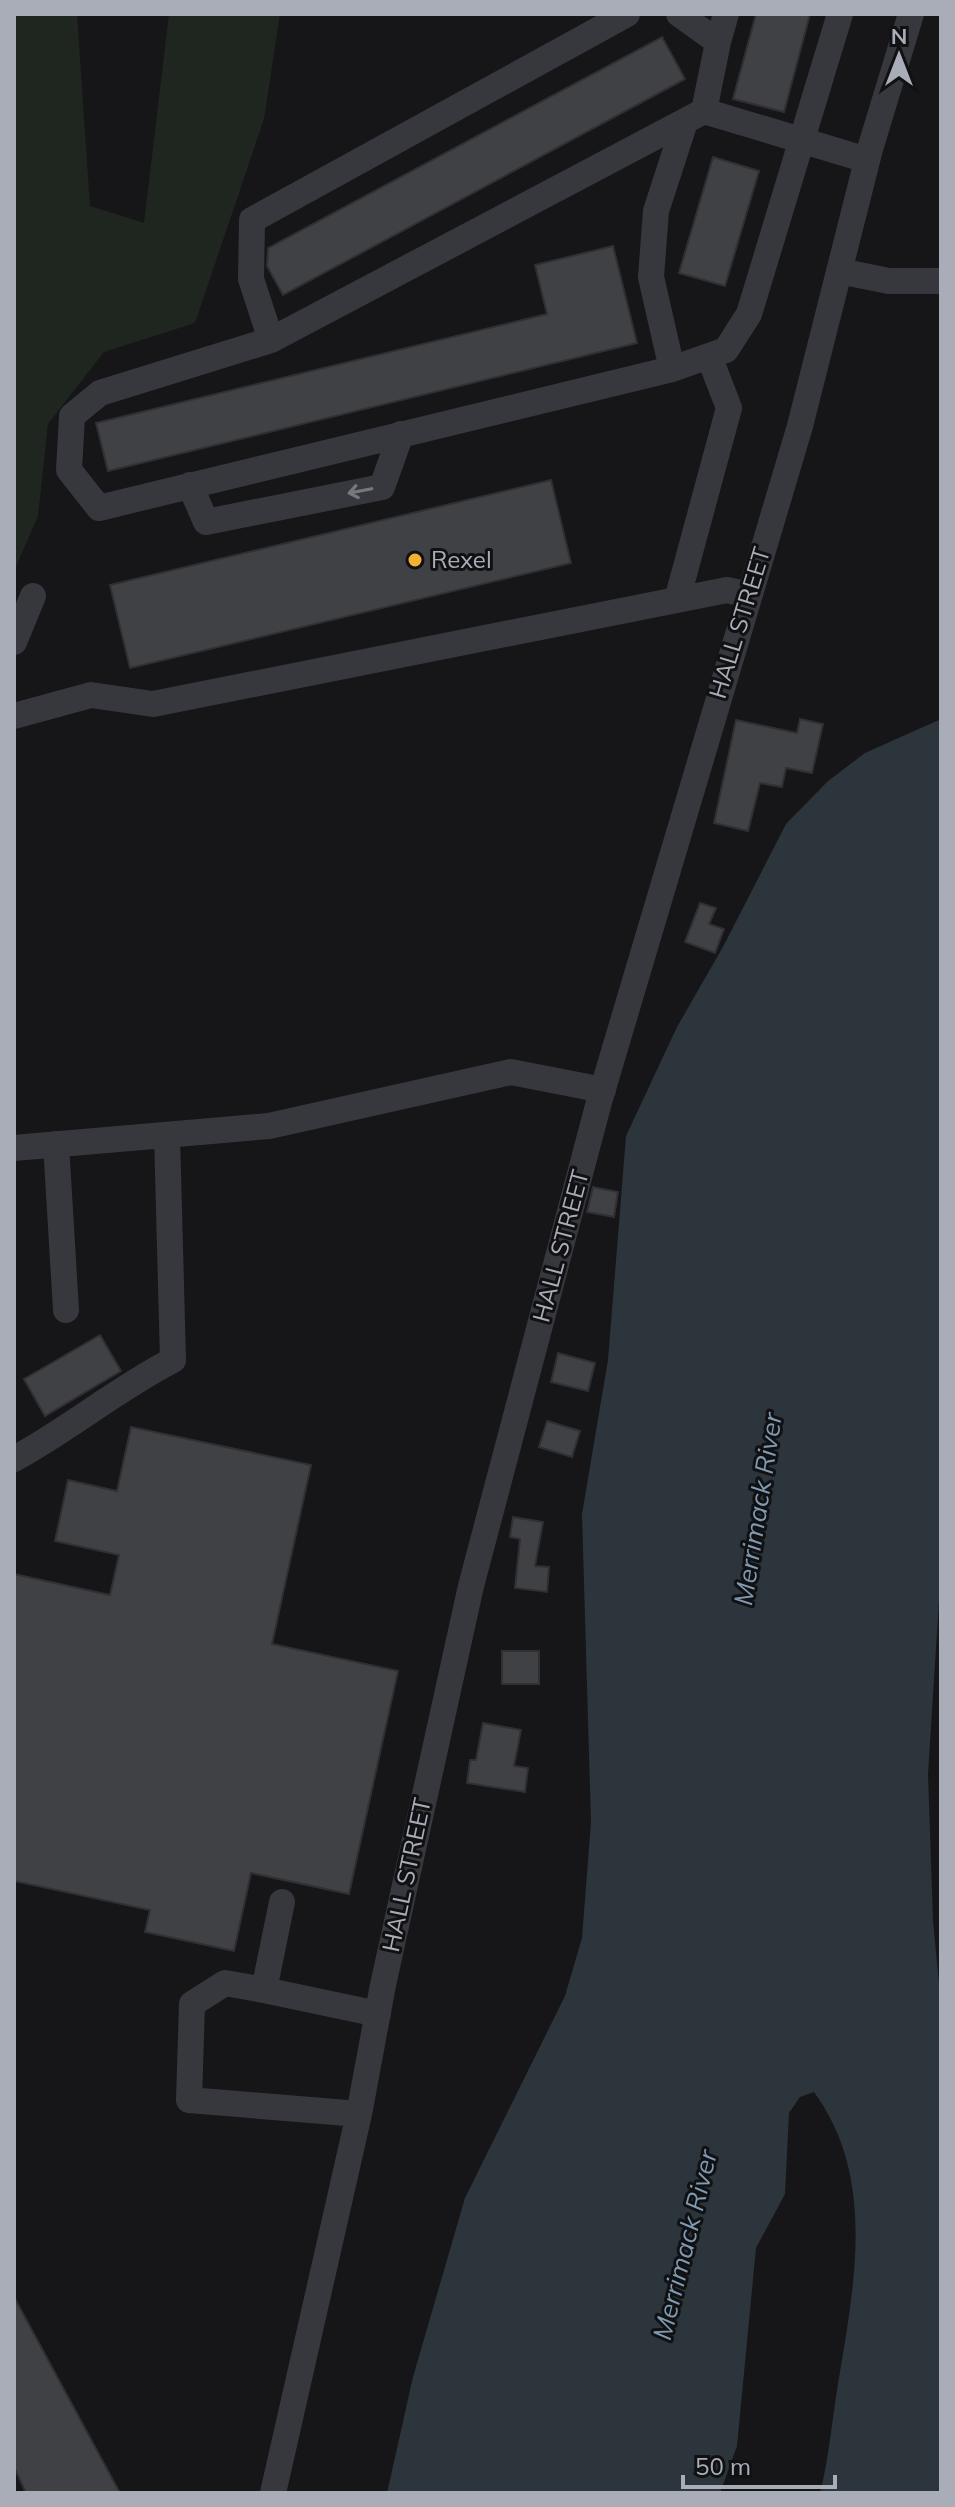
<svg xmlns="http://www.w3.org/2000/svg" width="955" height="2507" viewBox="0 0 955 2507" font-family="Mulish,sans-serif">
<rect width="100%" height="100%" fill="#161618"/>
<path fill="#1e261f" d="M 14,14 L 77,14 L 90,206 L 144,223 L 169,14 L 280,14 L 264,119 L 195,323 L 104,352 L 48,424 L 38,516 L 14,571 Z"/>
<path fill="#2c353c" d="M 941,719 L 941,1569 L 928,1774 L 933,1921 L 941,2004 L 941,2493 L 820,2493 C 829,2458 832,2420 838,2384 C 854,2286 877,2178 814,2092 L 800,2097 L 789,2113 L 785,2194 L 756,2248 L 737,2446 L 720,2493 L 387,2493 L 413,2377 L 465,2198 L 565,1996 L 582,1938 L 591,1822 L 582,1514 L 608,1360 L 626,1136 L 677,1027 L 724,945 L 786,824 L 828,781 L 865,753 Z"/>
<path fill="#404145" stroke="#303034" stroke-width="2" d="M 756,14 L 810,14 L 784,112 L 733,99 Z
M 662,37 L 685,79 L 283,295 L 267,266 L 268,248 Z
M 713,157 L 759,171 L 725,286 L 679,273 Z
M 613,246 L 637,343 L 108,471 L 96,423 L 547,314 L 535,265 Z
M 551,480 L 571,563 L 130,668 L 110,585 Z
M 800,719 L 823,724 L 812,773 L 786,768 L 782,787 L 760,783 L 748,831 L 714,823 L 736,720 L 797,733 Z
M 700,903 L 716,908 L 709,924 L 724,929 L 715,953 L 685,942 Z
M 593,1187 L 618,1192 L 614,1217 L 587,1212 Z
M 100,1335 L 121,1371 L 45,1416 L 24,1379 Z
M 558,1353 L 595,1363 L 588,1391 L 551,1382 Z
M 547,1421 L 580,1431 L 572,1457 L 539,1447 Z
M 131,1427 L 311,1465 L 272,1644 L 398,1671 L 349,1894 L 251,1873 L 234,1951 L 145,1932 L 150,1910 L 14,1881 L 14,1574 L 110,1595 L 119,1555 L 55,1541 L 68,1480 L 117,1491 Z
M 513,1517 L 543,1522 L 535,1566 L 549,1567 L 547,1592 L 515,1588 L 520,1539 L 510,1537 Z
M 502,1651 L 539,1651 L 539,1684 L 502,1684 Z
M 483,1723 L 521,1730 L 514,1766 L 528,1768 L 525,1792 L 467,1783 L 470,1760 L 476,1760 Z
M 14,2297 L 120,2493 L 26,2493 L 14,2467 Z"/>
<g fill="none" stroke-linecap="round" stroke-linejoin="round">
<path stroke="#37383d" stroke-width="26" d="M 627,14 L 252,220 L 251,279 L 271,340 L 100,393 L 72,416 L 69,470 L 99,508 L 672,369 L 726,350 L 749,314 L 840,14
M 679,14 L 718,42 L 704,111 L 867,160
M 718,42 L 726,14
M 839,271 L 889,281 L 941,281
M 271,340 L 704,111
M 672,369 L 651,277 L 656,211 L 684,125
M 190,485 L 206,522 L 382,487 L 401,434
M 677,600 L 729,408 L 709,356
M 14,642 L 33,596
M 14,716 L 91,695 L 153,704 L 727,590 L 749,595
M 56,1144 L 66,1310
M 14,1148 L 269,1126 L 511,1072 L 603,1090
M 14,1459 C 69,1429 117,1389 173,1360 L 167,1135
M 282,1902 L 264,1990 L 225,1983 L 192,2004 L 189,2100 L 359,2114
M 264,1990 L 378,2014
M 273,2493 L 359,2114 L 383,1985 L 471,1586 L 599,1102 L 800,426 L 870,149 L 911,14"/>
</g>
<defs><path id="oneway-shaft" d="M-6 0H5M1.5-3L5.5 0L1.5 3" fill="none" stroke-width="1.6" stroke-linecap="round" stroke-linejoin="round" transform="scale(2)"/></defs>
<use stroke="#757881" href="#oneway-shaft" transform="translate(360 491) rotate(169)"/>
<circle fill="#f2b134" stroke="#111113" stroke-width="3" cx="415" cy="560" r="8"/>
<g text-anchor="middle" stroke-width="6" stroke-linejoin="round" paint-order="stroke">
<g font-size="24" fill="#a8adb8" stroke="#111113" text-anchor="start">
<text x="431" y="568">Rexel</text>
</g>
<g font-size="24" fill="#a8adb8" stroke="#111113">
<text transform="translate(740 623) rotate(-73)" y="8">HALL STREET</text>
<text transform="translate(561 1246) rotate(-75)" y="8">HALL STREET</text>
<text transform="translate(407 1875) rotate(-78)" y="8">HALL STREET</text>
</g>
<g font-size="26" font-style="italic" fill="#7f9bb3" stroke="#111113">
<text transform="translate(758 1509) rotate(-81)" y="9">Merrimack River</text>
<text transform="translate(685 2245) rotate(-76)" y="9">Merrimack River</text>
</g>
</g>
<rect width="955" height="2507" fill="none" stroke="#a8adb8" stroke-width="32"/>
<g transform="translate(899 56)" stroke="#111113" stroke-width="6" paint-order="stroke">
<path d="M0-6L14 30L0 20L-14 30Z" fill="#a8adb8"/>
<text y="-12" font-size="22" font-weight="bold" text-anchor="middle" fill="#a8adb8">N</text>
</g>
<path d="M683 2475v12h152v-12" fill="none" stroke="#a8adb8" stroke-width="4"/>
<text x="695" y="2475" font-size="24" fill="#a8adb8" stroke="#111113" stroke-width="6" paint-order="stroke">50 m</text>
</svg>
